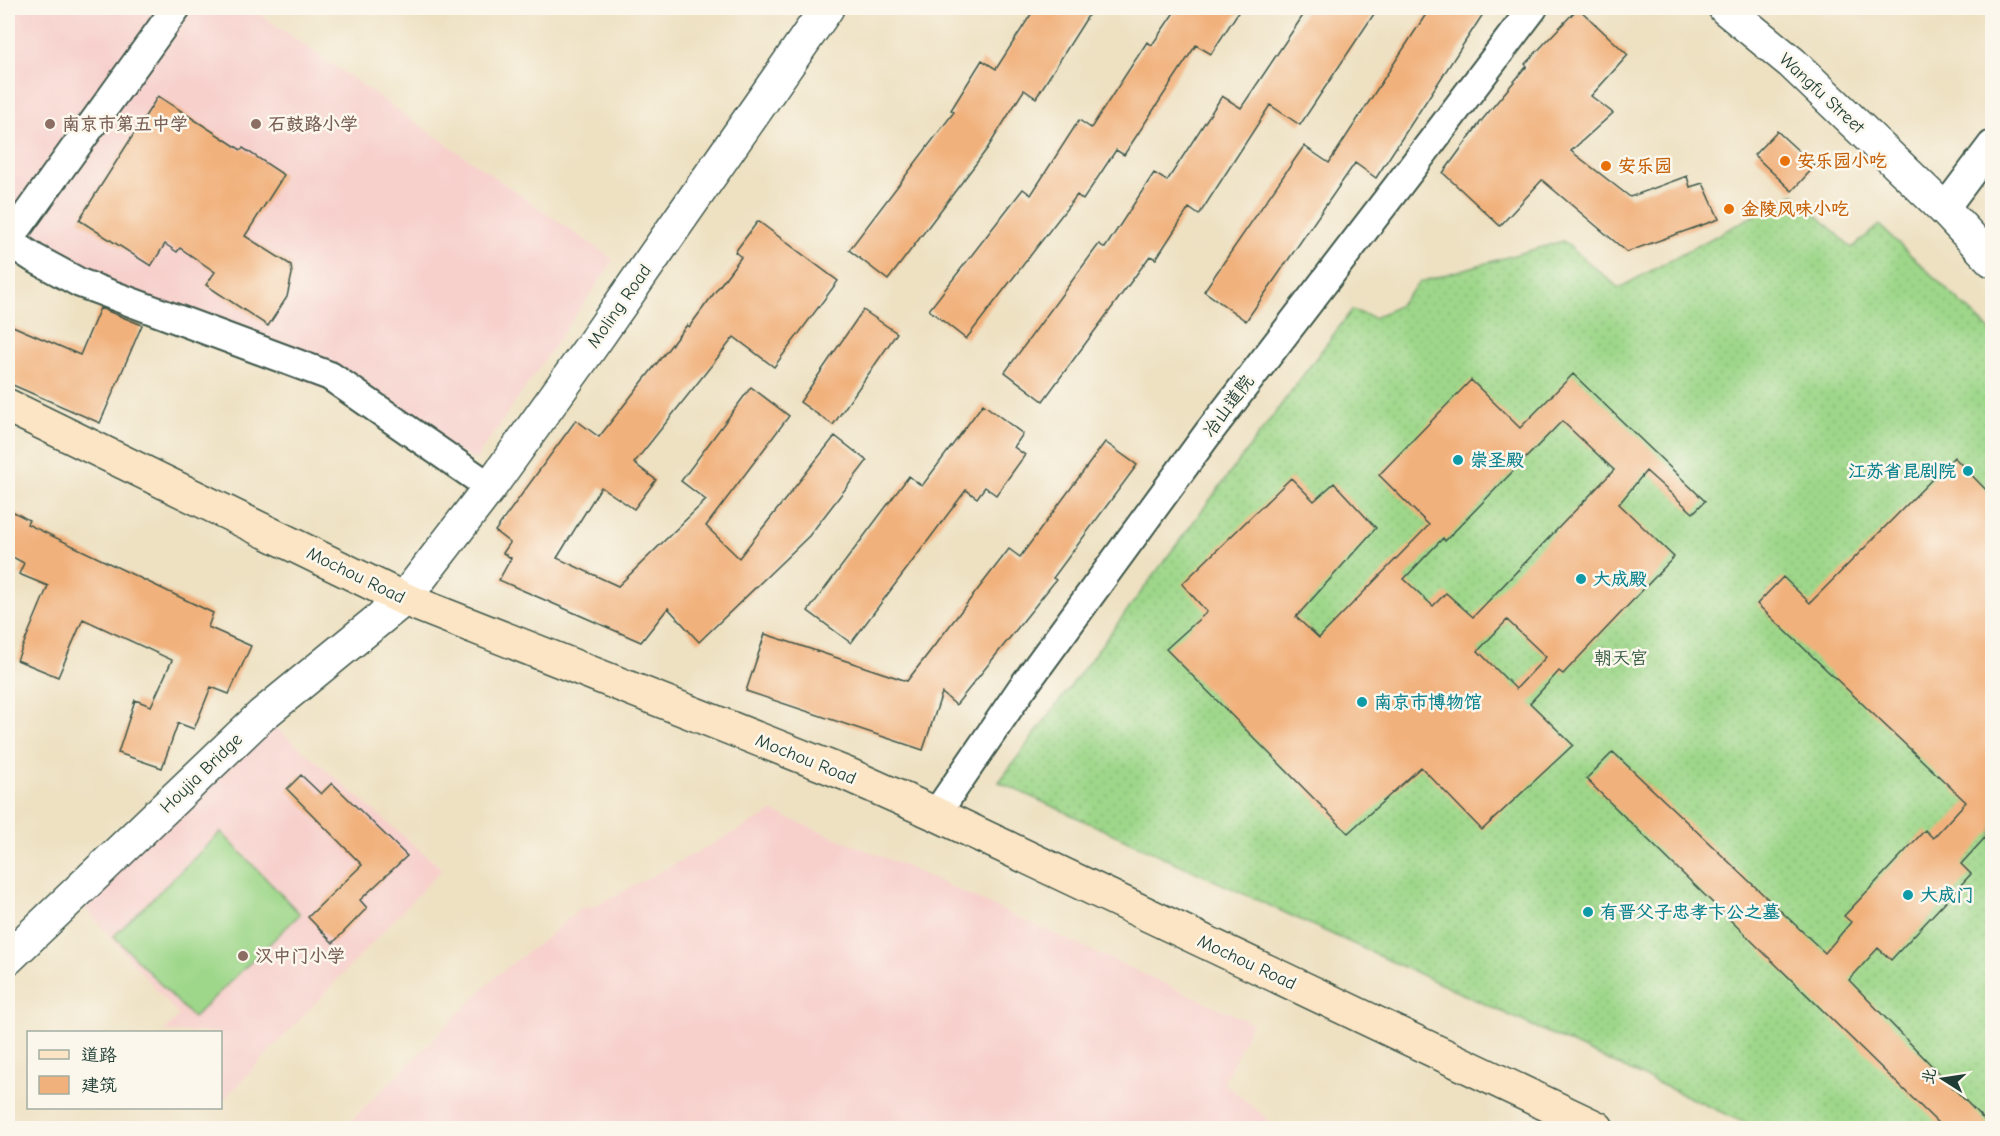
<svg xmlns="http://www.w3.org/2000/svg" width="2000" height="1136" viewBox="0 0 2000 1136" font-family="'Comic Neue','LXGW WenKai TC',sans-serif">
<defs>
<pattern id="grass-dots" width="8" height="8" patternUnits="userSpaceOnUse" patternTransform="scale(1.5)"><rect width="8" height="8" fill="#9ed78a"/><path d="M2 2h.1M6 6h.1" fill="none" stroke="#88b978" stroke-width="1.8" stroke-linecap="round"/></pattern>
</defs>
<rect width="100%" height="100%" fill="#fbf7ec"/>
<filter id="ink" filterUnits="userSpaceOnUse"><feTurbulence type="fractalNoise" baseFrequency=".0167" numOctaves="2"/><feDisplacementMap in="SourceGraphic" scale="12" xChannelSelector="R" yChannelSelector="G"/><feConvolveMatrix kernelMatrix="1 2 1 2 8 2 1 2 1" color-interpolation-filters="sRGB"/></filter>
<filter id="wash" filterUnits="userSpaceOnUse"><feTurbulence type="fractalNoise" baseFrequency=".008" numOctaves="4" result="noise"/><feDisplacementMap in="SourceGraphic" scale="24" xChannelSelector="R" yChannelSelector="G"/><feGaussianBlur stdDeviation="1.35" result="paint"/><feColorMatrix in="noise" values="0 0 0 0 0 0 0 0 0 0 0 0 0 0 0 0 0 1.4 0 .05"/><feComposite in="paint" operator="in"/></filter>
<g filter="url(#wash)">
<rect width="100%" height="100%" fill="#eee1c2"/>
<path fill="#f7d0cc" d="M 8,8 L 251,8 L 614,260 L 475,460 L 8,241 Z
M 262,715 L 442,869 L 221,1103 L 220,1032 L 164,1032 L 179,1016 L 74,895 Z
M 773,812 L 900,864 L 1252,1023 L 1224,1083 L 1261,1113 L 1275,1128 L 344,1128 L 497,975 L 549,936 L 578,909 L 597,905 Z"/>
<path fill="url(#grass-dots)" stroke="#5e8a5f" stroke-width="1.5" d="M 1794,194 L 1852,248 L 1879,225 L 1992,332 L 1992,1128 L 1756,1128 L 999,782 L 1352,310 L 1374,318 L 1398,306 L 1420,282 L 1563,241 L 1619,288 Z"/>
<path fill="#9ed78a" stroke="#5e8a5f" stroke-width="1.5" d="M 221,832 L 300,914 L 193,1018 L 114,936 Z"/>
<g id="blocks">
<path fill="#f1b17c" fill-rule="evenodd" d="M 1035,8 L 1093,8 L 1036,98 L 1024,90 L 987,149 L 888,280 L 849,250 L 954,112 L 951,110 L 982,60 L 996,69 Z
M 1177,8 L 1241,8 L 1211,54 L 1196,45 L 1124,155 L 1116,150 L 1083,200 L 1077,195 L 966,339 L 929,310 L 1023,189 L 1031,195 L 1079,120 L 1091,128 L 1147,42 L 1152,45 Z
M 1308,8 L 1378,8 L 1300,125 L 1270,105 L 1199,215 L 1189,208 L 1156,259 L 1150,256 L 1043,401 L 1005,372 L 1099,244 L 1105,248 L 1154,173 L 1167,181 L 1222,96 L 1241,108 Z
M 1430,8 L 1487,8 L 1376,178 L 1355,163 L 1246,321 L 1204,291 L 1304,146 L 1329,163 Z
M 1578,8 L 1628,55 L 1591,96 L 1613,113 L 1571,151 L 1630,197 L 1687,176 L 1690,187 L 1703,183 L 1719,219 L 1627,252 L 1542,180 L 1500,226 L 1443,173 L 1482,120 L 1527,66 L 1525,64 Z
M 158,96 L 241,150 L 243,148 L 284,175 L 245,236 L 291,265 L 292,274 L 287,297 L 268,326 L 206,285 L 215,272 L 180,248 L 177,252 L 165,244 L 151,266 L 79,220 Z
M 1777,131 L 1815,166 L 1792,191 L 1754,155 Z
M 758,221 L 838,281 L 774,367 L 734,337 L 634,463 L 656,480 L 634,509 L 601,487 L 557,558 L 618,586 L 706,500 L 681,481 L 751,387 L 789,416 L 706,526 L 739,558 L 835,436 L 867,461 L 809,536 L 699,642 L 668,608 L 641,642 L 499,580 L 511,558 L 503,553 L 510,543 L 495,531 L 576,420 L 599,437 L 687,325 L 689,327 L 741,257 L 735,252 Z
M 100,308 L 142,325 L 100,423 L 8,383 L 8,324 L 80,355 Z
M 863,310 L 897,333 L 833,425 L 800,402 Z
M 1573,374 L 1705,501 L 1693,513 L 1646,471 L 1619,504 L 1674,557 L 1563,674 L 1559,671 L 1530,703 L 1573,745 L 1482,830 L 1421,767 L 1348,833 L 1166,649 L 1207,612 L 1182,584 L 1291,478 L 1314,501 L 1334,483 L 1376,528 L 1296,617 L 1319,638 L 1429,525 L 1379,475 L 1471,380 L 1520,428 ZM 1562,421 L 1614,470 L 1473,617 L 1446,593 L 1433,606 L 1404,579 L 1443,538 L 1445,541 ZM 1507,620 L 1546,657 L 1516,689 L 1478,651 Z
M 983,404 L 1023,434 L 1014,447 L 1025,455 L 996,495 L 985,487 L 977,498 L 966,490 L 851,643 L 808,611 L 909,476 L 922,486 Z
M 1105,442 L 1137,465 L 1053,578 L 1056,580 L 956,705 L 942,693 L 923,750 L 746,691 L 765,634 L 907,681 L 1009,549 L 1020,557 Z
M 1954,457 L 1992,496 L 1992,830 L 1961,864 L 1971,874 L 1891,960 L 1878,948 L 1849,980 L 1992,1128 L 1943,1128 L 1586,779 L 1613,752 L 1825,953 L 1851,922 L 1844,916 L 1925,830 L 1933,838 L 1966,802 L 1757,604 L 1783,577 L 1810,603 Z
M 8,509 L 29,520 L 27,524 L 213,613 L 208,627 L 251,646 L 229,694 L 211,687 L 194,729 L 178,723 L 162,768 L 118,753 L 135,700 L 151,706 L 172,660 L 83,619 L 58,677 L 17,660 L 48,586 L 19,574 L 24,563 L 11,556 L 8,562 Z
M 301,775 L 321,794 L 332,783 L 407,856 L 360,900 L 367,908 L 333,943 L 308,917 L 362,865 L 287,789 Z"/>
</g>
</g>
<g filter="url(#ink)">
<use href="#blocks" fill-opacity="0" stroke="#3e5649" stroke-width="1.5"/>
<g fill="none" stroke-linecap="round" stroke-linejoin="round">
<defs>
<path id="minor" d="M 1944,209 L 1992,145
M 8,241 L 34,258 L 80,283 L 330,376 L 490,487
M 8,241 L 176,8
M 936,814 L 1022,688 L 1209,432 L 1414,165 L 1533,8"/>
<path id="tertiary" d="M 1725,8 L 1792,63 L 1944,209 L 1992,260
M 8,958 L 262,715 L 404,599 L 490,487 L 590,348 L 827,8"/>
<path id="secondary" d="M 8,406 L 404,599 L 849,775 L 936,814 L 1597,1128"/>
</defs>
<use href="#minor" stroke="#3e5649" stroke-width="32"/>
<use href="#tertiary" stroke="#3e5649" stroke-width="36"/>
<use href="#secondary" stroke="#3e5649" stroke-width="36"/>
<use href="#minor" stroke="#fff" stroke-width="28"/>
<use href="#tertiary" stroke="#fff" stroke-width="33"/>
<use href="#secondary" stroke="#fce5c4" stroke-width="33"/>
</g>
</g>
<g fill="#8d6e63" stroke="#fbf7ec" stroke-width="2">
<circle cx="50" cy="124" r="6"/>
<circle cx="256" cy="124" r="6"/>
<circle cx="243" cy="956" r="6"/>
</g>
<g fill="#e8710a" stroke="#fbf7ec" stroke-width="2">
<circle cx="1785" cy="161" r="6"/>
<circle cx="1606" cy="166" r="6"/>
<circle cx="1729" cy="209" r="6"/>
</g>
<g fill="#0f9aa8" stroke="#fbf7ec" stroke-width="2">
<circle cx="1458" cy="460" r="6"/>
<circle cx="1968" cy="471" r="6"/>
<circle cx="1581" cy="579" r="6"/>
<circle cx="1362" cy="702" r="6"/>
<circle cx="1908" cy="895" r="6"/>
<circle cx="1588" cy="912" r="6"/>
</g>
<g text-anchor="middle" stroke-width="5" stroke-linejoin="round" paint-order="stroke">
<g font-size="18" fill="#1f3d34" stroke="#fbf7ec">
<text transform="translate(1822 93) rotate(43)" y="6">Wangfu Street</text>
<text transform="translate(619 306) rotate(-55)" y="6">Moling Road</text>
<text transform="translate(1228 406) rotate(-53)" y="6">冶山道院</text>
<text transform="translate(356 575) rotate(26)" y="6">Mochou Road</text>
<text transform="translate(806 759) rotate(22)" y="6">Mochou Road</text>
<text transform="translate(201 773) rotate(-44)" y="6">Houjia Bridge</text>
<text transform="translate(1247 962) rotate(25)" y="6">Mochou Road</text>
</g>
<g font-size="18" font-weight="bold" fill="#785e54" stroke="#fbf7ec" text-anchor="start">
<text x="62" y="130">南京市第五中学</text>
<text x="268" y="130">石鼓路小学</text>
<text x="255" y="962">汉中门小学</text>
</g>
<g font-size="18" font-weight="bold" fill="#c56008" stroke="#fbf7ec" text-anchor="start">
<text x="1797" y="167">安乐园小吃</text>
<text x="1618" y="172">安乐园</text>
<text x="1741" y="215">金陵风味小吃</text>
</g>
<g font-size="18" font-weight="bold" fill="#0d838f" stroke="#fbf7ec" text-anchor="start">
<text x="1470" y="466">崇圣殿</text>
<text x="1956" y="477" text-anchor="end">江苏省昆剧院</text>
<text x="1593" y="585">大成殿</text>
<text x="1374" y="708">南京市博物馆</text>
<text x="1920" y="901">大成门</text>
<text x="1600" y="918">有晋父子忠孝卞公之墓</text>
</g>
<g font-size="18" fill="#385c45" stroke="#fbf7ec">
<text x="1621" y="664">朝天宫</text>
</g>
</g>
<rect width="2000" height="1136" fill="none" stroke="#fbf7ec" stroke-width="30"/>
<rect x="27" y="1031" width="195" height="78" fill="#fbf7ec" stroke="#a3ada2" stroke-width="1.5"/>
<rect x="39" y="1050" width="30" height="9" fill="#fce5c4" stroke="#a3ada2" stroke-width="1.5"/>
<text x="81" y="1061" font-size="18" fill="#1f3d34">道路</text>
<rect x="39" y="1076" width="30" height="18" fill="#f1b17c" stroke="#a3ada2" stroke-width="1.5"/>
<text x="81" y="1091" font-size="18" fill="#1f3d34">建筑</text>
<g transform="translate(1943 1079) rotate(282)" stroke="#fbf7ec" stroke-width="4.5" paint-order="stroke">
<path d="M0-4.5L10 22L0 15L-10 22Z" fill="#1f3d34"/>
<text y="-9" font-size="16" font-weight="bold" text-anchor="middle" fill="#1f3d34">北</text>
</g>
</svg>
